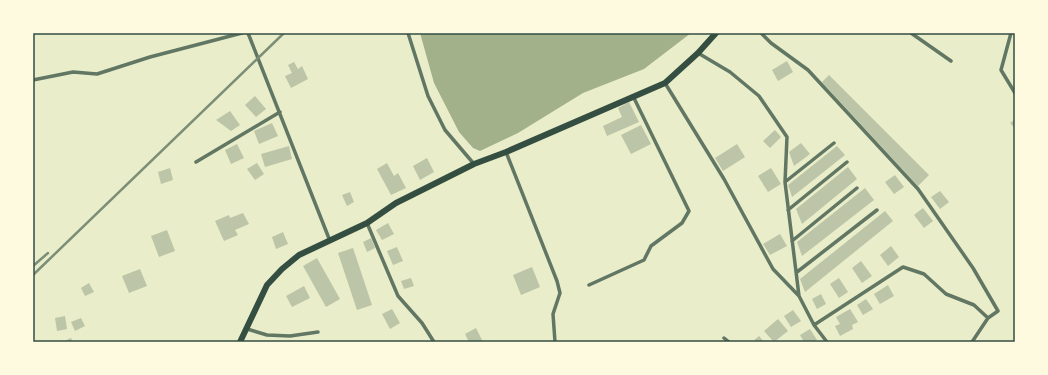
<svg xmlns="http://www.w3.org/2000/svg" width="1048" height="375" viewBox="0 0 1048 375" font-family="'DejaVu Sans',sans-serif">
<rect width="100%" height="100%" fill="#e9edc9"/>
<path fill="#a3b18a" d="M 420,33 L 691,33 L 644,69 L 583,93 L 518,133 L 480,151 L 473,148 L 459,132 L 434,83 Z"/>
<path fill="#bcc5a7" d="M 787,61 L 793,72 L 778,81 L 772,70 Z
M 294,62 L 298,69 L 302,66 L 308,79 L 291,88 L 285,76 L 292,73 L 288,65 Z
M 829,75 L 929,175 L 918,186 L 822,82 Z
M 255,96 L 266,109 L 256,117 L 245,105 Z
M 629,102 L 639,122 L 607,136 L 603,126 L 622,117 L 618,108 Z
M 230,111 L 240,125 L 231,131 L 216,120 Z
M 1015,119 L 1015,129 L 1010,123 Z
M 272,123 L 278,136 L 259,144 L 254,131 Z
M 641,125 L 651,144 L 631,154 L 621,135 Z
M 775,130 L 781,137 L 770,148 L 763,141 Z
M 801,143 L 810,154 L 794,166 L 789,152 Z
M 237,144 L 244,158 L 231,164 L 225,150 Z
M 737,144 L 745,157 L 723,171 L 715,158 Z
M 289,146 L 292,159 L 265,167 L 261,154 Z
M 837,146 L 845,155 L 792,197 L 788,185 Z
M 427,158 L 434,172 L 420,180 L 413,166 Z
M 257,163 L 264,174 L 255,180 L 247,169 Z
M 387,163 L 394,176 L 398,173 L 406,188 L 391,195 L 377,169 Z
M 848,167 L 857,179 L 802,224 L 796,209 Z
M 170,168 L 173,180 L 161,184 L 158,172 Z
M 771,168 L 781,184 L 768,192 L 758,176 Z
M 895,175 L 904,187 L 894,194 L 885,182 Z
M 865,188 L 874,200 L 802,256 L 797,242 Z
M 940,191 L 949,202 L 940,209 L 931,197 Z
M 350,192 L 354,202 L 347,206 L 342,195 Z
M 923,208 L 933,221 L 924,228 L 914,215 Z
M 885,211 L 893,221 L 805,292 L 800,279 Z
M 243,213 L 249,224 L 235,230 L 238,235 L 224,241 L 215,221 L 229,215 L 230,218 Z
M 388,223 L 394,234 L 382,240 L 376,230 Z
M 167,230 L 175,251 L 159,257 L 151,236 Z
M 283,232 L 288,244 L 276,249 L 272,237 Z
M 780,234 L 787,246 L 770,255 L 763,244 Z
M 371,238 L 375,248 L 367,252 L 363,242 Z
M 891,246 L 899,257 L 888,266 L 880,255 Z
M 397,247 L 403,261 L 393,265 L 387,251 Z
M 353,248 L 372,305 L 357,310 L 338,253 Z
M 317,258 L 340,299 L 326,307 L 303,266 Z
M 861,261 L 872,276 L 862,283 L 852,268 Z
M 532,267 L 540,287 L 521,295 L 513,275 Z
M 140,269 L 147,286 L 129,293 L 122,276 Z
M 411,278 L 414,286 L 404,289 L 401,281 Z
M 839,278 L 848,292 L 839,298 L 830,284 Z
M 89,283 L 94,292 L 85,296 L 81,288 Z
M 888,285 L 894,296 L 880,304 L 874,294 Z
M 304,286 L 310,298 L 292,307 L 286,296 Z
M 821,294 L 826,304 L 817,309 L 812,299 Z
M 866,299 L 873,309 L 863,315 L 857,305 Z
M 392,309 L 400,323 L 390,329 L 382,314 Z
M 850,309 L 858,322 L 852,325 L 853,329 L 840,336 L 835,326 L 840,324 L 836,317 Z
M 793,310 L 801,321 L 791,327 L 784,316 Z
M 65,316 L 67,329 L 57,331 L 55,318 Z
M 81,318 L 85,326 L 75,331 L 71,322 Z
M 778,319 L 788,331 L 774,342 L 764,331 Z
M 476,328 L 483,342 L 469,342 L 465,334 Z
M 810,329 L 817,340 L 814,342 L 804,342 L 800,335 Z
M 759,336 L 764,342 L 752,342 Z
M 71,338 L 73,342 L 62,342 Z"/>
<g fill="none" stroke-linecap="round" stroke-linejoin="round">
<path stroke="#617663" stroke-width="3.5" d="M 248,33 L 330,241
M 408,33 L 428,96 L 445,130 L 474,164
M 761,33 L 771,43 L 808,70 L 918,189 L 973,268 L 998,311 L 988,318
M 911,33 L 951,61
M 1011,33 L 1001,70 L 1015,93
M 698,53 L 730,72 L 759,96 L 787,137 L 785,182 L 799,296 L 814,325 L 827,342
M 33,80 L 73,72 L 97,74 L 150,57 L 242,33
M 665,83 L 724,179 L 773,269 L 799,296
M 506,152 L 557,281 L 560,293 L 553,314 L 555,342
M 196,162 L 280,112
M 785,182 L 834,143
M 788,210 L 847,162
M 367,223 L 398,296 L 422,323 L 434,342
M 792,241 L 857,188
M 797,272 L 877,210
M 589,285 L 644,260 L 651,246 L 682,223 L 689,211 L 633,96
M 814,325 L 903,267 L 924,274 L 946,294 L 974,305 L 988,318 L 972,342
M 247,329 L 267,335 L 290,336 L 318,332
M 724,338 L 729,342"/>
<path stroke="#344e41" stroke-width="6" d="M 240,342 L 267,285 L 282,269 L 299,255 L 367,223 L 396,203 L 474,164 L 506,152 L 665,83 L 698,53 L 716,33"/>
<path stroke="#7c8e77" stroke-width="2.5" d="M 33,266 L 48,253
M 33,275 L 284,33"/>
</g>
<rect width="1048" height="375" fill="none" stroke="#fefae0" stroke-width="68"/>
<rect x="34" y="34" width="980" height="307" fill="none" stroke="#344e41" stroke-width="1.5"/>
</svg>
